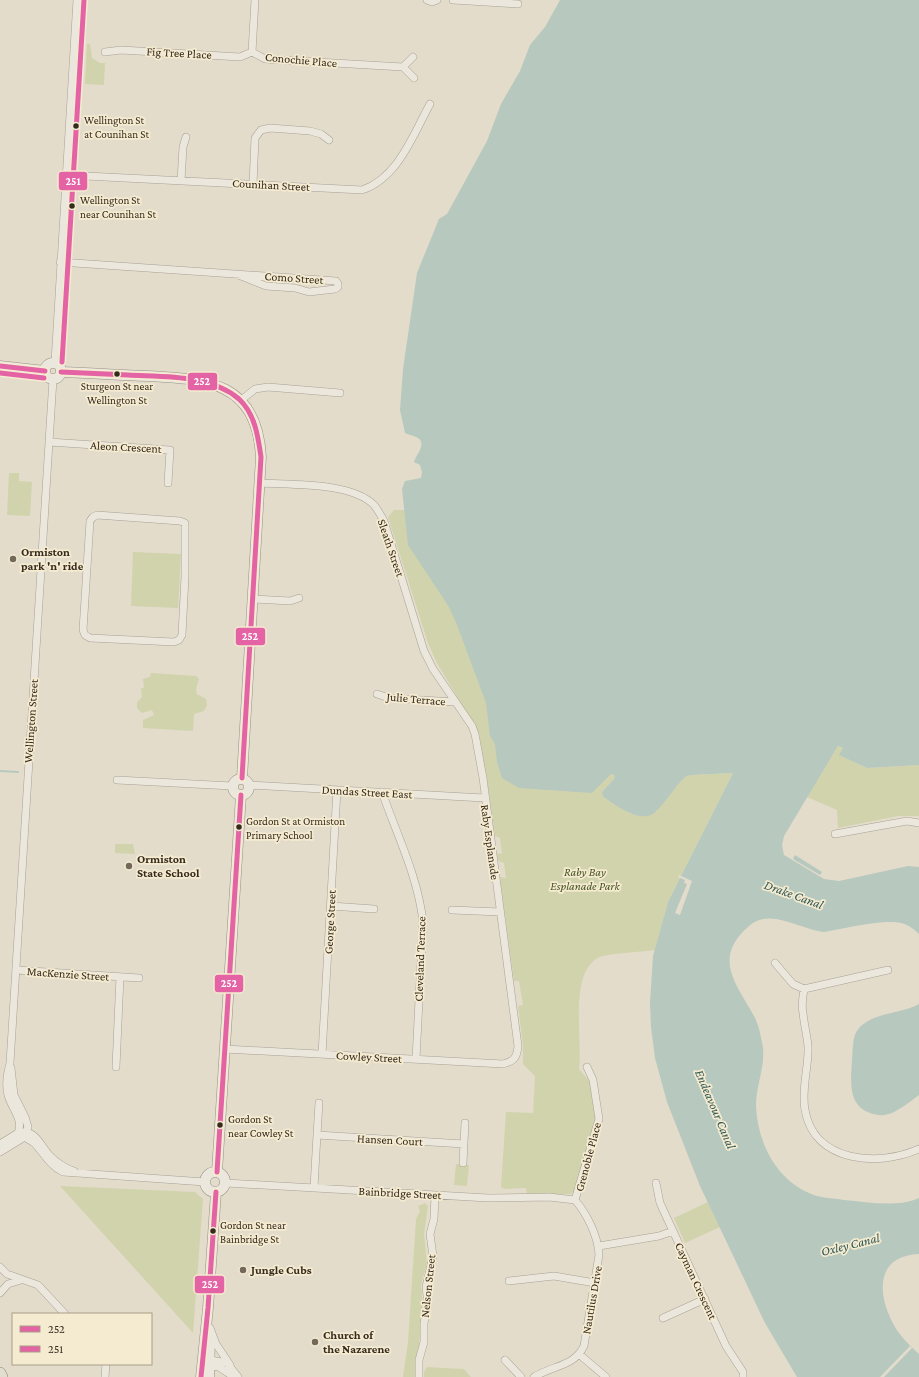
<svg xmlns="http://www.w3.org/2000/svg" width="919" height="1377" viewBox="0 0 919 1377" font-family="'Crimson Pro',serif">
<rect width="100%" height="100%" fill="#e3dccb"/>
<path fill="#d1d3ad" d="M 87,44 L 90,44 L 92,58 L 100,63 L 105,63 L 104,85 L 85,84 Z
M 9,473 L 19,473 L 19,481 L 32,482 L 30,516 L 7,515 Z
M 403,496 L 611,774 L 615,775 L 614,779 L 602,792 L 609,800 L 631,814 L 685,777 L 691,775 L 733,773 L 668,902 L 655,950 C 642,952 610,953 600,957 C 568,970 583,1041 579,1069 L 590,1082 L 596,1116 L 575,1192 L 570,1194 L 527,1194 L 526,1188 L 505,1189 L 501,1187 L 506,1112 L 533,1113 L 535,1076 L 523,1064 L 523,1045 L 518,1006 L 523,1005 L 519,981 L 514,981 L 500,877 L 506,878 L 504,863 L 498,861 L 497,853 L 502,854 L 500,838 L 495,836 L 487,779 L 479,733 L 437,663 L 428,643 L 388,517 L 394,510 L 405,510 Z
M 133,552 L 181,554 L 178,608 L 131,606 Z
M 151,673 L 196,676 L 199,679 L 196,689 L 197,694 L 206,699 L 207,705 L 204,711 L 194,714 L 193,731 L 143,728 L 143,720 L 154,715 L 152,710 L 142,713 L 137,708 L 137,702 L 142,697 L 141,689 L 144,687 L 143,679 L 150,677 Z
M 838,746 L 843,748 L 840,755 L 867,768 L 919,765 L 919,816 L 898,816 L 838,828 L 837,810 L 807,797 Z
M 115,844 L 133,844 L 135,854 L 115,853 Z
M 456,1164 L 469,1165 L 467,1186 L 454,1185 Z
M 60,1186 L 195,1192 L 203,1199 L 193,1333 Z
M 708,1202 L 720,1227 L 685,1243 L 674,1218 Z
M 425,1203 L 428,1206 L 424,1234 L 427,1263 L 421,1285 L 423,1304 L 416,1377 L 403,1377 L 408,1342 L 416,1219 L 420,1211 L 418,1206 Z
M 427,1367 L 464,1369 L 471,1377 L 424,1377 L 424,1372 Z"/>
<path fill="#b7c8be" d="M 560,0 L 919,0 L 919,765 L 867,768 L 839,755 L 843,748 L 838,746 L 784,836 L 782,845 L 784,855 L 824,879 L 839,881 L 908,866 L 919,867 L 919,934 C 914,929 907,924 901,923 C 881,919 844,929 824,932 C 801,930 770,907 749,926 C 712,958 736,983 754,1016 C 759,1025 761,1037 763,1048 C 765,1067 756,1086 756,1105 C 757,1141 775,1178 809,1193 C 820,1198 832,1198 844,1200 C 868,1202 896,1208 919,1198 L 919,1254 C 874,1256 877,1296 895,1327 C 901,1337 910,1346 919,1354 L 919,1377 L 797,1377 L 765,1323 L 700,1186 L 667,1102 L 655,1058 L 651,1027 L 650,1003 L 653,956 L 668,902 L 733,773 L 691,775 L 685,777 C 674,787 666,803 654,813 C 641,824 614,805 603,796 L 602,792 L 614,779 L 615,775 L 611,774 L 592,793 L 519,788 L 502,778 L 497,762 L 495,744 L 490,736 L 486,703 L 457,625 L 449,607 L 408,545 L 402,489 L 405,481 L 421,478 L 422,472 L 420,465 L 414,462 C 416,455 427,444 418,438 C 415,436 409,435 405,433 L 400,410 L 403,369 L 417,273 L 439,219 L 447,214 L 487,141 L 501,104 L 520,71 L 530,45 L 545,27 Z
M 795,855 L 822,872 L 820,875 L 793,859 Z
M 919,1004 L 919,1095 C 911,1101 902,1108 894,1112 C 886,1116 878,1116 870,1113 C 847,1105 851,1079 852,1060 C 853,1050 852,1035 859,1028 C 874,1012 901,1014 919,1004 Z"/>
<path fill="#e3dccb" d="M 679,875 L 692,881 L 680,915 L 675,913 L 687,884 L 684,883 L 685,880 L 678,877 Z
M 910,1346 L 912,1348 L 884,1377 L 880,1377 Z"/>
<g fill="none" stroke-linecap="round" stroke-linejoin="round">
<path stroke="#b7c8be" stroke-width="2" d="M 0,771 L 18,772"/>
<defs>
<path id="street" d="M 255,0 L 252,52 L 265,59 L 403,67
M 427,0 L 432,2 L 437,0
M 453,0 L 518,4
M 105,52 L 121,50 L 240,57 L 252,52
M 413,57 L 403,67 L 414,78
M 66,175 L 362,190 C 398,178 413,135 430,104
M 181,181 L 183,147 L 186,137
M 253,184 L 255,138 L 261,130 L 270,128 L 310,131 L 321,134 L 329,140
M 60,262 L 336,281 L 338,284 L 338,287 L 335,289 L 309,292 L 295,288 L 266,286 L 236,274
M 55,362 L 77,0
M 240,401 L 255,389 L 268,387 L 340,393
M 49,442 L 170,450 L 168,483
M 97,515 L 180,521 L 185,523 L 185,577 L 182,635 L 179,640 L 174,642 L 90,638 L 85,635 L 83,630 L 90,521 L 93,517 Z
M 253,599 L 290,601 L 299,598
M 377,694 L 389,698 L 455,702
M 117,780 L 232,786
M 249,785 L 484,798
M 382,792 C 397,835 418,877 423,922 L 416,1059
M 835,834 L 907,821 L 919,823
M 331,906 L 374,909
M 452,910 L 500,912
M 775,963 L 793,984 L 804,989 L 888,970
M 16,970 L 139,978
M 804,989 C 803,997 801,1005 803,1013 C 804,1024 807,1035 808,1046 C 809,1067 801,1089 805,1110 C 814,1163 879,1167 919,1149
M 225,1049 L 503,1064 C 514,1061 517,1058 518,1046 L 483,778 L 475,734 L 472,726 L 433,669 L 424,651 L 384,521 C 381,516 378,510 374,505 C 351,482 292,485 260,483
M 322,1054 L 337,790
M 116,1067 L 120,977
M 19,1131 C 23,1138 28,1138 34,1143 C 44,1153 49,1165 63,1172 L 205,1182
M 24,1132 C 37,1133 41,1146 49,1155 C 56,1162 64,1168 74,1171
M 317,1135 L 319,1103
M 0,1144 L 18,1133 C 24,1119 11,1108 8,1095 C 5,1084 7,1074 10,1063 L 53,379
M 0,1152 L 23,1138 L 28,1127 L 25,1117 L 14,1095 L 11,1068
M 463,1163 L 465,1123
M 226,1183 L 488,1198 L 549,1197 L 575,1200
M 656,1183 L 660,1203 L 673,1231
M 314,1187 L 317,1135 L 464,1144
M 575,1200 L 599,1119 L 593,1080 L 587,1067
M 599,1246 L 659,1236 L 673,1231 L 726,1346 L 743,1372 L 743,1377
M 0,1267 L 7,1274 L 38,1285 L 65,1314
M 509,1281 L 554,1276 L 595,1283
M 0,1293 L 8,1284 L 21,1280
M 663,1318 L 705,1299
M 210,1328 L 216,1344 L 230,1365
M 580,1355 L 606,1377
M 210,1360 L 227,1363 L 238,1377
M 505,1360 L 521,1377
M 209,1366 L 219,1367 L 234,1377
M 105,1377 L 106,1364
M 419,1377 L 419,1360 L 424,1342 L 424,1323 L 428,1304 L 426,1287 L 433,1256 L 430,1234 L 434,1219 L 435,1195
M 534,1377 C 553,1365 574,1367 584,1346 L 599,1255 C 598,1236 587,1214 575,1200"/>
<path id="secondary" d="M45 371a8 8 0 1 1 16 0a8 8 0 1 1-16 0Z
M 0,366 L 45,371
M 61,372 C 90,373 118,375 147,376 C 208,379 257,382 261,457 L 242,778
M233 787a8 8 0 1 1 16 0a8 8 0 1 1-16 0Z
M205 1182a10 10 0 1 1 20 0a10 10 0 1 1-20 0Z
M 217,1172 L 241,795
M 201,1377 L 208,1308 L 216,1192
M 209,1377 L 210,1338"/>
<path id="primary" d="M 0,1373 L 2,1377"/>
</defs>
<use href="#street" stroke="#a8a195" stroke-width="8"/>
<use href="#secondary" stroke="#989084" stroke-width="11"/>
<use href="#primary" stroke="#8d867b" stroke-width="12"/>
<use href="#street" stroke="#ebe7dd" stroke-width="7"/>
<use href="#secondary" stroke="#ebe7dd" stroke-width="10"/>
<use href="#primary" stroke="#e2ddce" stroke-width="11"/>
<defs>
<path id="bus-1" d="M 0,366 L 45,371
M 61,372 C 83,373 106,374 128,375 C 163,377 210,374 239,399 C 255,414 258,436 261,457 L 242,778
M 217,1172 L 241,795
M 201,1377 L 208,1308 L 216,1192"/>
<path id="bus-2" d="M 62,362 L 84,0
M 0,373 L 44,378"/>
</defs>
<use href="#bus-1" stroke="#f5ebd0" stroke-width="8"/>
<use href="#bus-2" stroke="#f5ebd0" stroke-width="8"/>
<use href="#bus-1" stroke="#e463a4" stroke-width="5"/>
<use href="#bus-2" stroke="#e463a4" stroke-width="5"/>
</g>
<g fill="#362a1d" stroke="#f5ebd0" stroke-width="1.5">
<circle cx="76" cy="126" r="3.5"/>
<circle cx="72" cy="206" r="3.5"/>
<circle cx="117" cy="374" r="3.5"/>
<circle cx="239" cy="827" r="3.5"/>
<circle cx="220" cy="1125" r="3.5"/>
<circle cx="213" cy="1231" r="3.5"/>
</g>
<g fill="#73685a" stroke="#f5ebd0" stroke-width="1.5">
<circle cx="13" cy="559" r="4"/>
<circle cx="129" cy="866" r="4"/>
<circle cx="243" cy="1270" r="4"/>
<circle cx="315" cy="1342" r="4"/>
</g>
<g text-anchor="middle" stroke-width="3.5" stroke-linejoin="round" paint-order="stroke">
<g font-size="11" fill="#362a1d" stroke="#f5ebd0" text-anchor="start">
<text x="84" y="124">Wellington St<tspan x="84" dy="14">at Counihan St</tspan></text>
<text x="80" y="204">Wellington St<tspan x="80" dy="14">near Counihan St</tspan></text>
<text x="117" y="390" text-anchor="middle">Sturgeon St near<tspan x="117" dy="14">Wellington St</tspan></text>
<text x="246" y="825">Gordon St at Ormiston<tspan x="246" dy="14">Primary School</tspan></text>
<text x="228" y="1123">Gordon St<tspan x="228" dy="14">near Cowley St</tspan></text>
<text x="220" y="1229">Gordon St near<tspan x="220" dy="14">Bainbridge St</tspan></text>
</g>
<g font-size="12" fill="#362a1d" stroke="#f5ebd0">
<text transform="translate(179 53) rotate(3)" y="4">Fig Tree Place</text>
<text transform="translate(301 60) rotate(5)" y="4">Conochie Place</text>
<text transform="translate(271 185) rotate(3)" y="4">Counihan Street</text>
<text transform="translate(294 278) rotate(4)" y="4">Como Street</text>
<text transform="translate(126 447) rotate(3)" y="4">Aleon Crescent</text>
<text transform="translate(391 548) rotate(71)" y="4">Sleath Street</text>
<text transform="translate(416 699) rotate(5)" y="4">Julie Terrace</text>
<text transform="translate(31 721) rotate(-86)" y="4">Wellington Street</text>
<text transform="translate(367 792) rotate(3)" y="4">Dundas Street East</text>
<text transform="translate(490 842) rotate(82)" y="4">Raby Esplanade</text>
<text transform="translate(330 922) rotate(-87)" y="4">George Street</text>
<text transform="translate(420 959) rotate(-88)" y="4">Cleveland Terrace</text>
<text transform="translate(68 974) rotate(4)" y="4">MacKenzie Street</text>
<text transform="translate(369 1057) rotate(3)" y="4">Cowley Street</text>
<text transform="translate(390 1140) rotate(3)" y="4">Hansen Court</text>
<text transform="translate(588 1157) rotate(-75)" y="4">Grenoble Place</text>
<text transform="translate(400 1193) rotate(3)" y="4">Bainbridge Street</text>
<text transform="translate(696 1281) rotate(65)" y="4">Cayman Crescent</text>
<text transform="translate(428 1286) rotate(-84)" y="4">Nelson Street</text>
<text transform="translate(592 1300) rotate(-80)" y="4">Nautilus Drive</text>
</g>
<g font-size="12" font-weight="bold" fill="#362a1d" stroke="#f5ebd0" text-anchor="start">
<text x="21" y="556">Ormiston<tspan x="21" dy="14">park 'n' ride</tspan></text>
<text x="137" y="863">Ormiston<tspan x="137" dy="14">State School</tspan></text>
<text x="251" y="1274">Jungle Cubs</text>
<text x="323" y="1339">Church of<tspan x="323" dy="14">the Nazarene</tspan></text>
</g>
<g font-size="12" font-style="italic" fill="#465324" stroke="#f5ebd0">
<text x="585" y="876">Raby Bay<tspan x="585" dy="14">Esplanade Park</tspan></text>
</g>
<g font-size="13" font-style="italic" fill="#2c5654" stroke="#f5ebd0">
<text transform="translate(794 894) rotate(20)" y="5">Drake Canal</text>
<text transform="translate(716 1109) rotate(67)" y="5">Endeavour Canal</text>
<text transform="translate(850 1244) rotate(-14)" y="5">Oxley Canal</text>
</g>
</g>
<g stroke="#f5ebd0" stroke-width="1.5">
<rect x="58" y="171" width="30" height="20" rx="4" fill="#e463a4"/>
<rect x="187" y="372" width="31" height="19" rx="4" fill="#e463a4"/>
<rect x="235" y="627" width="31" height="19" rx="4" fill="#e463a4"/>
<rect x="214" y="974" width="30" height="19" rx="4" fill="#e463a4"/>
<rect x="194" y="1275" width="31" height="19" rx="4" fill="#e463a4"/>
</g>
<g font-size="11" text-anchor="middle" font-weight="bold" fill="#fff">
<text x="73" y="185">251</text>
<text x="202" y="385">252</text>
<text x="250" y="640">252</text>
<text x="229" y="987">252</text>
<text x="210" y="1288">252</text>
</g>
<rect x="12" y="1313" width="140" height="52" fill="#f5ebd0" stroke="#a99e88"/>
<rect x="20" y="1326" width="20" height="6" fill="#e463a4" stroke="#a99e88"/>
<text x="48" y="1333" font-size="12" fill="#362a1d">252</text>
<rect x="20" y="1346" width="20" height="6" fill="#e463a4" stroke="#a99e88"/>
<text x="48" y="1353" font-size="12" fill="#362a1d">251</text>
</svg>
